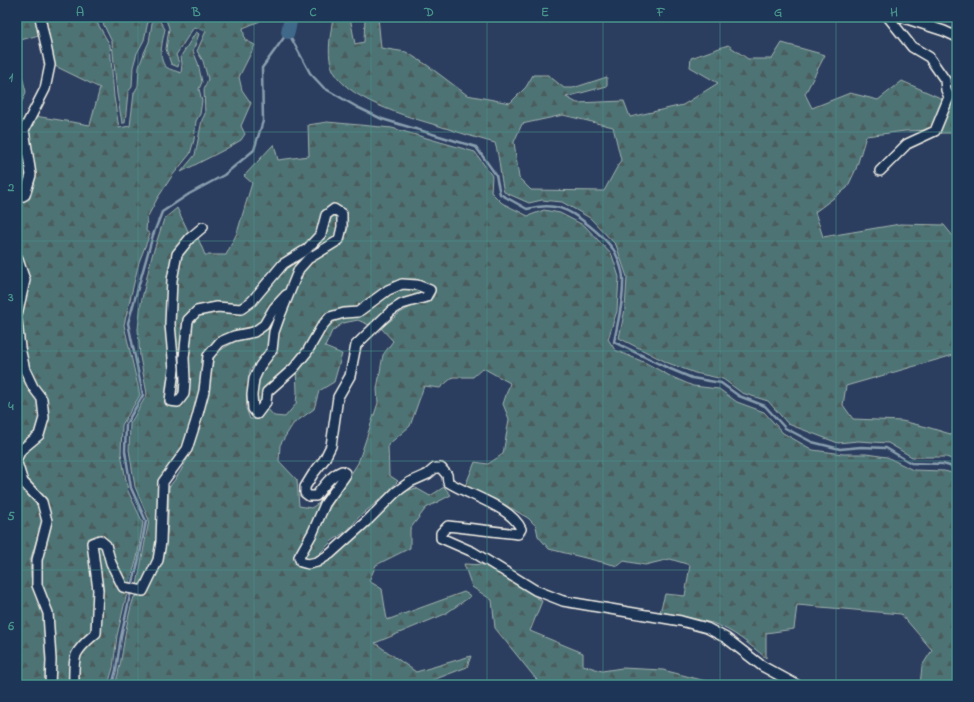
<svg xmlns="http://www.w3.org/2000/svg" width="974" height="702" viewBox="0 0 974 702" font-family="'Indie Flower',sans-serif">
<defs>
<pattern id="forest-firs" width="22" height="20" patternUnits="userSpaceOnUse"><rect width="22" height="20" fill="#4e7375"/><path d="M5 1l3.5 6h-7zM16 11l3.5 6h-7z" fill="#4b5b5b"/></pattern>
</defs>
<rect width="100%" height="100%" fill="#2c3e5f"/>
<filter id="ink" filterUnits="userSpaceOnUse"><feTurbulence type="fractalNoise" baseFrequency=".025" numOctaves="2"/><feDisplacementMap in="SourceGraphic" scale="8" xChannelSelector="R" yChannelSelector="G"/><feConvolveMatrix kernelMatrix="1 2 1 2 8 2 1 2 1" color-interpolation-filters="sRGB"/></filter>
<g filter="url(#ink)">
<path fill="url(#forest-firs)" stroke="#a1b2ae" fill-rule="evenodd" d="M 17,17 L 38,17 L 39,35 L 17,41 Z
M 44,17 L 95,17 L 95,19 L 110,45 L 114,97 L 119,128 L 130,126 L 134,93 L 138,86 L 139,67 L 144,53 L 149,42 L 153,17 L 159,17 L 159,20 L 165,29 C 163,40 157,58 166,67 C 170,70 177,71 181,73 L 182,64 L 181,56 L 196,32 L 199,34 L 193,51 L 198,63 L 202,82 L 199,89 L 202,101 L 200,114 L 196,121 L 194,140 L 190,154 L 172,176 L 157,199 L 147,218 L 146,231 L 150,234 L 139,262 L 124,325 L 140,395 L 122,425 L 121,453 L 128,491 L 143,523 L 137,558 L 129,585 L 124,583 L 119,573 L 109,544 L 90,542 L 96,591 L 92,632 L 79,646 L 71,685 L 53,685 L 40,584 L 40,560 L 51,520 L 26,480 L 20,460 L 47,417 C 35,385 20,352 20,317 C 20,304 26,291 30,279 L 17,250 L 17,203 L 29,195 L 28,128 L 35,116 L 90,125 L 100,88 L 53,65 Z
M 100,17 L 149,17 L 144,40 L 137,53 L 133,67 L 132,87 L 128,92 L 125,123 L 122,123 L 117,94 L 112,42 Z
M 165,17 L 264,17 L 260,21 L 243,28 L 245,40 L 255,45 L 239,77 L 242,90 L 251,103 L 241,126 L 245,134 L 241,140 L 224,150 L 181,172 L 195,155 L 202,120 L 205,114 L 204,89 L 208,79 L 203,61 L 197,51 L 206,31 L 194,27 L 176,55 L 179,63 L 178,67 L 171,64 L 166,49 L 169,28 Z
M 333,17 L 350,17 L 355,44 L 364,42 L 365,17 L 378,17 L 381,48 L 406,52 L 427,65 L 467,95 L 510,103 L 526,87 L 533,75 L 548,75 L 564,88 L 573,88 L 607,77 L 607,86 L 566,97 L 577,103 L 624,101 L 630,117 L 683,105 L 718,83 L 690,67 L 691,58 L 728,45 L 748,59 L 772,59 L 782,43 L 825,55 L 805,94 L 812,108 L 850,93 L 878,100 L 902,81 L 945,100 L 931,130 L 905,131 L 866,136 L 856,169 L 847,188 L 815,212 L 823,237 L 900,224 L 944,225 L 957,241 L 957,354 L 846,386 L 843,405 L 853,419 L 902,421 L 927,427 L 957,436 L 957,461 L 946,457 L 912,457 L 888,443 L 858,441 L 838,443 L 788,424 L 768,401 L 742,393 L 723,379 L 695,373 L 668,363 L 619,338 L 625,309 L 627,277 L 616,245 L 590,218 L 562,202 L 542,200 L 529,203 L 504,192 C 500,176 500,159 495,143 C 476,138 458,132 439,126 C 409,117 341,99 331,65 C 327,50 331,32 333,17 ZM 563,115 L 613,127 L 621,160 L 604,191 L 531,190 L 519,178 L 514,142 L 522,124 Z
M 17,71 L 21,72 L 26,92 L 17,113 Z
M 957,99 L 957,133 L 938,133 L 952,101 Z
M 327,122 L 392,128 L 475,152 L 492,176 L 491,192 L 502,203 L 528,216 L 544,210 L 560,213 L 585,226 L 612,255 L 619,277 L 617,311 L 608,339 L 615,350 L 646,363 L 670,376 L 693,386 L 719,389 L 737,402 L 764,412 L 783,433 L 813,450 L 843,454 L 866,454 L 887,457 L 913,470 L 944,471 L 957,474 L 957,685 L 920,685 L 922,666 L 932,650 L 901,614 L 797,605 L 794,629 L 766,633 L 766,658 C 749,644 733,630 712,623 C 695,618 677,616 660,612 L 665,594 L 685,596 L 690,565 L 670,559 L 645,565 L 624,561 L 618,566 L 549,549 L 538,536 L 536,526 L 528,518 L 495,499 L 465,486 L 475,462 L 488,464 L 503,454 L 509,419 L 503,404 L 510,383 L 483,368 L 473,377 L 453,377 L 440,388 L 424,386 L 410,426 L 388,445 L 389,475 L 398,481 L 385,495 L 359,517 L 348,530 L 332,541 L 318,555 L 309,560 L 302,557 L 317,533 L 331,505 L 358,463 L 378,403 L 377,389 L 383,355 L 393,341 L 381,328 L 400,313 L 412,306 L 428,303 L 434,296 L 435,287 L 426,282 L 415,279 L 400,280 L 357,309 L 340,310 L 325,313 L 319,321 L 308,344 L 300,355 L 266,386 L 263,400 L 257,409 L 255,406 L 257,379 L 295,288 L 304,270 L 310,262 L 321,257 L 343,243 L 348,228 L 347,211 L 335,205 L 318,233 L 252,297 L 240,304 L 210,303 L 196,310 L 187,317 L 181,377 L 179,390 L 173,396 L 173,320 L 175,280 L 180,254 L 198,238 L 205,255 L 226,255 L 237,233 L 252,183 L 244,176 L 274,144 L 278,160 L 309,156 L 308,125 Z
M 17,146 L 25,176 L 21,192 L 17,194 Z
M 177,208 L 189,233 L 176,247 L 169,276 L 165,325 L 169,369 L 166,386 L 167,402 L 180,405 L 188,357 L 192,319 C 206,313 217,311 232,313 L 285,266 L 315,246 L 326,235 L 332,216 L 339,215 L 337,236 L 288,287 L 271,308 L 264,322 L 252,330 L 230,332 L 220,338 L 206,357 L 200,392 L 184,448 L 161,481 L 156,560 L 143,587 L 137,585 L 149,520 L 135,487 L 129,450 L 130,424 L 147,394 L 140,357 L 138,329 L 141,303 L 151,259 L 164,219 Z
M 402,286 L 423,289 L 423,294 L 395,303 L 381,313 L 369,325 L 358,320 L 343,323 L 332,331 L 325,347 L 342,354 L 334,382 L 319,391 L 314,409 L 293,424 L 280,445 L 279,461 L 297,480 L 299,506 L 311,508 L 324,500 L 311,529 L 295,554 L 298,564 L 310,567 L 403,492 L 416,488 L 430,496 L 444,487 L 451,495 L 426,508 L 410,529 L 410,548 L 376,565 L 369,581 L 382,589 L 387,620 L 464,592 L 471,596 L 445,614 L 375,643 L 416,672 L 471,656 L 467,667 L 428,682 L 426,685 L 115,685 C 124,656 124,625 134,597 L 148,592 C 169,555 168,528 169,487 C 200,451 205,401 214,356 L 224,348 L 238,340 L 262,333 L 277,315 L 269,349 L 250,370 L 246,408 L 250,419 L 258,419 L 267,408 L 274,416 L 285,417 L 296,404 L 297,392 L 296,369 L 331,319 L 346,315 Z
M 17,345 L 39,403 L 41,419 L 36,434 L 17,456 Z
M 17,467 L 39,505 L 43,519 L 30,561 L 31,577 L 43,608 L 45,618 L 47,662 L 46,685 L 17,685 Z
M 101,544 L 122,591 L 127,593 L 117,636 L 113,668 L 108,685 L 78,685 L 79,660 L 84,650 L 99,634 L 96,546 Z
M 464,564 L 487,565 L 542,601 L 530,631 L 583,653 L 583,665 L 602,671 L 622,668 L 663,670 L 721,685 L 529,685 L 540,684 L 495,628 L 492,600 L 472,587 Z"/>
<g fill="none" stroke-linecap="round" stroke-linejoin="round">
<path stroke="#899faf" stroke-width="2.5" d="M 132,586 L 139,559 L 146,521 L 131,488 L 125,451 L 126,424 L 143,395 L 128,323 L 153,235 L 162,212 L 189,194 L 224,175 L 254,150 L 263,121 L 262,68 L 288,32 L 310,73 L 324,88 L 357,107 L 382,119 L 476,147 L 496,175 L 500,194 L 527,209 C 538,206 549,205 560,208 C 577,213 603,236 613,249 C 617,254 623,272 623,278 C 624,299 618,321 614,342 L 668,368 L 692,378 L 721,383 L 739,396 L 765,406 L 785,428 L 812,442 L 840,449 L 861,447 L 886,448 L 911,463 L 943,464 L 957,468
M 112,685 L 116,670 L 121,637 L 131,591"/>
<path stroke="#416889" stroke-width="14" d="M 288,32 L 291,17"/>
<defs>
<path id="minor" d="M 901,17 L 944,31 L 957,37
M 880,171 L 907,144 L 935,131 L 949,97 L 946,90 L 945,80 L 929,57 L 912,47 L 888,17
M 17,199 L 25,195 L 31,175 L 24,130 L 45,89 L 50,65 L 40,17
M 203,227 L 190,238 L 177,254 L 172,280 L 170,324 L 174,369 L 170,401 L 178,402 L 184,394 L 185,380 L 184,358 L 188,320 L 197,311 L 217,307 L 241,309 L 252,301 L 283,264 L 307,249 L 321,234 L 326,215 L 334,209 L 342,214 L 342,227 L 339,240 L 308,259 L 299,269 L 279,318 L 274,332 L 272,350 L 260,366 L 254,379 L 252,395 L 253,409 L 257,414 L 266,402 L 267,392 L 294,368 L 307,352 L 322,326 L 330,317 L 344,313 L 358,312 L 388,290 L 402,284 L 417,285 L 430,290 L 426,297 L 402,304 L 391,311 L 356,345 L 350,376 L 338,397 L 331,446 L 324,460 L 313,474 L 305,487 L 305,493 L 309,496 L 316,496 C 323,487 331,475 342,471 L 345,473 L 345,476 L 325,504 L 313,532 L 299,557 L 301,562 L 308,564 L 317,562 L 330,554 L 369,519 L 396,492 L 410,482 L 428,474 L 435,468 L 441,468 L 447,475 L 448,482 C 468,495 512,507 521,529 L 518,534 L 448,526 L 441,533 L 441,538 L 473,552 L 535,590 L 563,601 L 681,621 L 707,628 L 726,638 L 762,666 L 797,685
M 17,257 L 25,280 L 17,315
M 17,321 L 20,348 L 25,370 L 33,387 L 42,399 L 44,418 L 39,435 L 21,450 L 17,458
M 17,463 L 23,482 L 42,502 L 47,521 L 37,560 L 37,585 L 48,613 L 51,660 L 50,685
M 74,685 C 74,676 73,664 76,655 C 80,646 89,639 96,633 L 98,590 L 92,543 L 100,540 L 106,545 L 111,563 L 123,587 L 143,591 L 158,560 L 161,542 L 163,482 L 187,449 L 196,421 L 204,391 L 208,356 L 220,342 L 234,336 L 254,332 L 264,325 L 274,308 L 286,295"/>
</defs>
<use href="#minor" stroke="#f4f1e8" stroke-width="12"/>
<use href="#minor" stroke="#1d3557" stroke-width="9"/>
</g>
</g>
<path fill="none" stroke="#48958c" stroke-width="1" stroke-opacity="0.55" d="M 138,17 L 138,685M 254,17 L 254,685M 371,17 L 371,685M 487,17 L 487,685M 603,17 L 603,685M 720,17 L 720,685M 836,17 L 836,685M 17,132 L 957,132M 17,241 L 957,241M 17,351 L 957,351M 17,461 L 957,461M 17,570 L 957,570"/>
<rect width="974" height="702" fill="none" stroke="#1d3557" stroke-width="44"/>
<rect x="22" y="22" width="930" height="658" fill="none" stroke="#48958c" stroke-width="1.5"/>
<g font-size="13" text-anchor="middle" font-weight="bold" fill="#48958c">
<text x="80" y="16">A</text>
<text x="196" y="16">B</text>
<text x="313" y="16">C</text>
<text x="429" y="16">D</text>
<text x="545" y="16">E</text>
<text x="661" y="16">F</text>
<text x="778" y="16">G</text>
<text x="894" y="16">H</text>
<text x="11" y="81">1</text>
<text x="11" y="191">2</text>
<text x="11" y="301">3</text>
<text x="11" y="410">4</text>
<text x="11" y="520">5</text>
<text x="11" y="630">6</text>
</g>
</svg>
